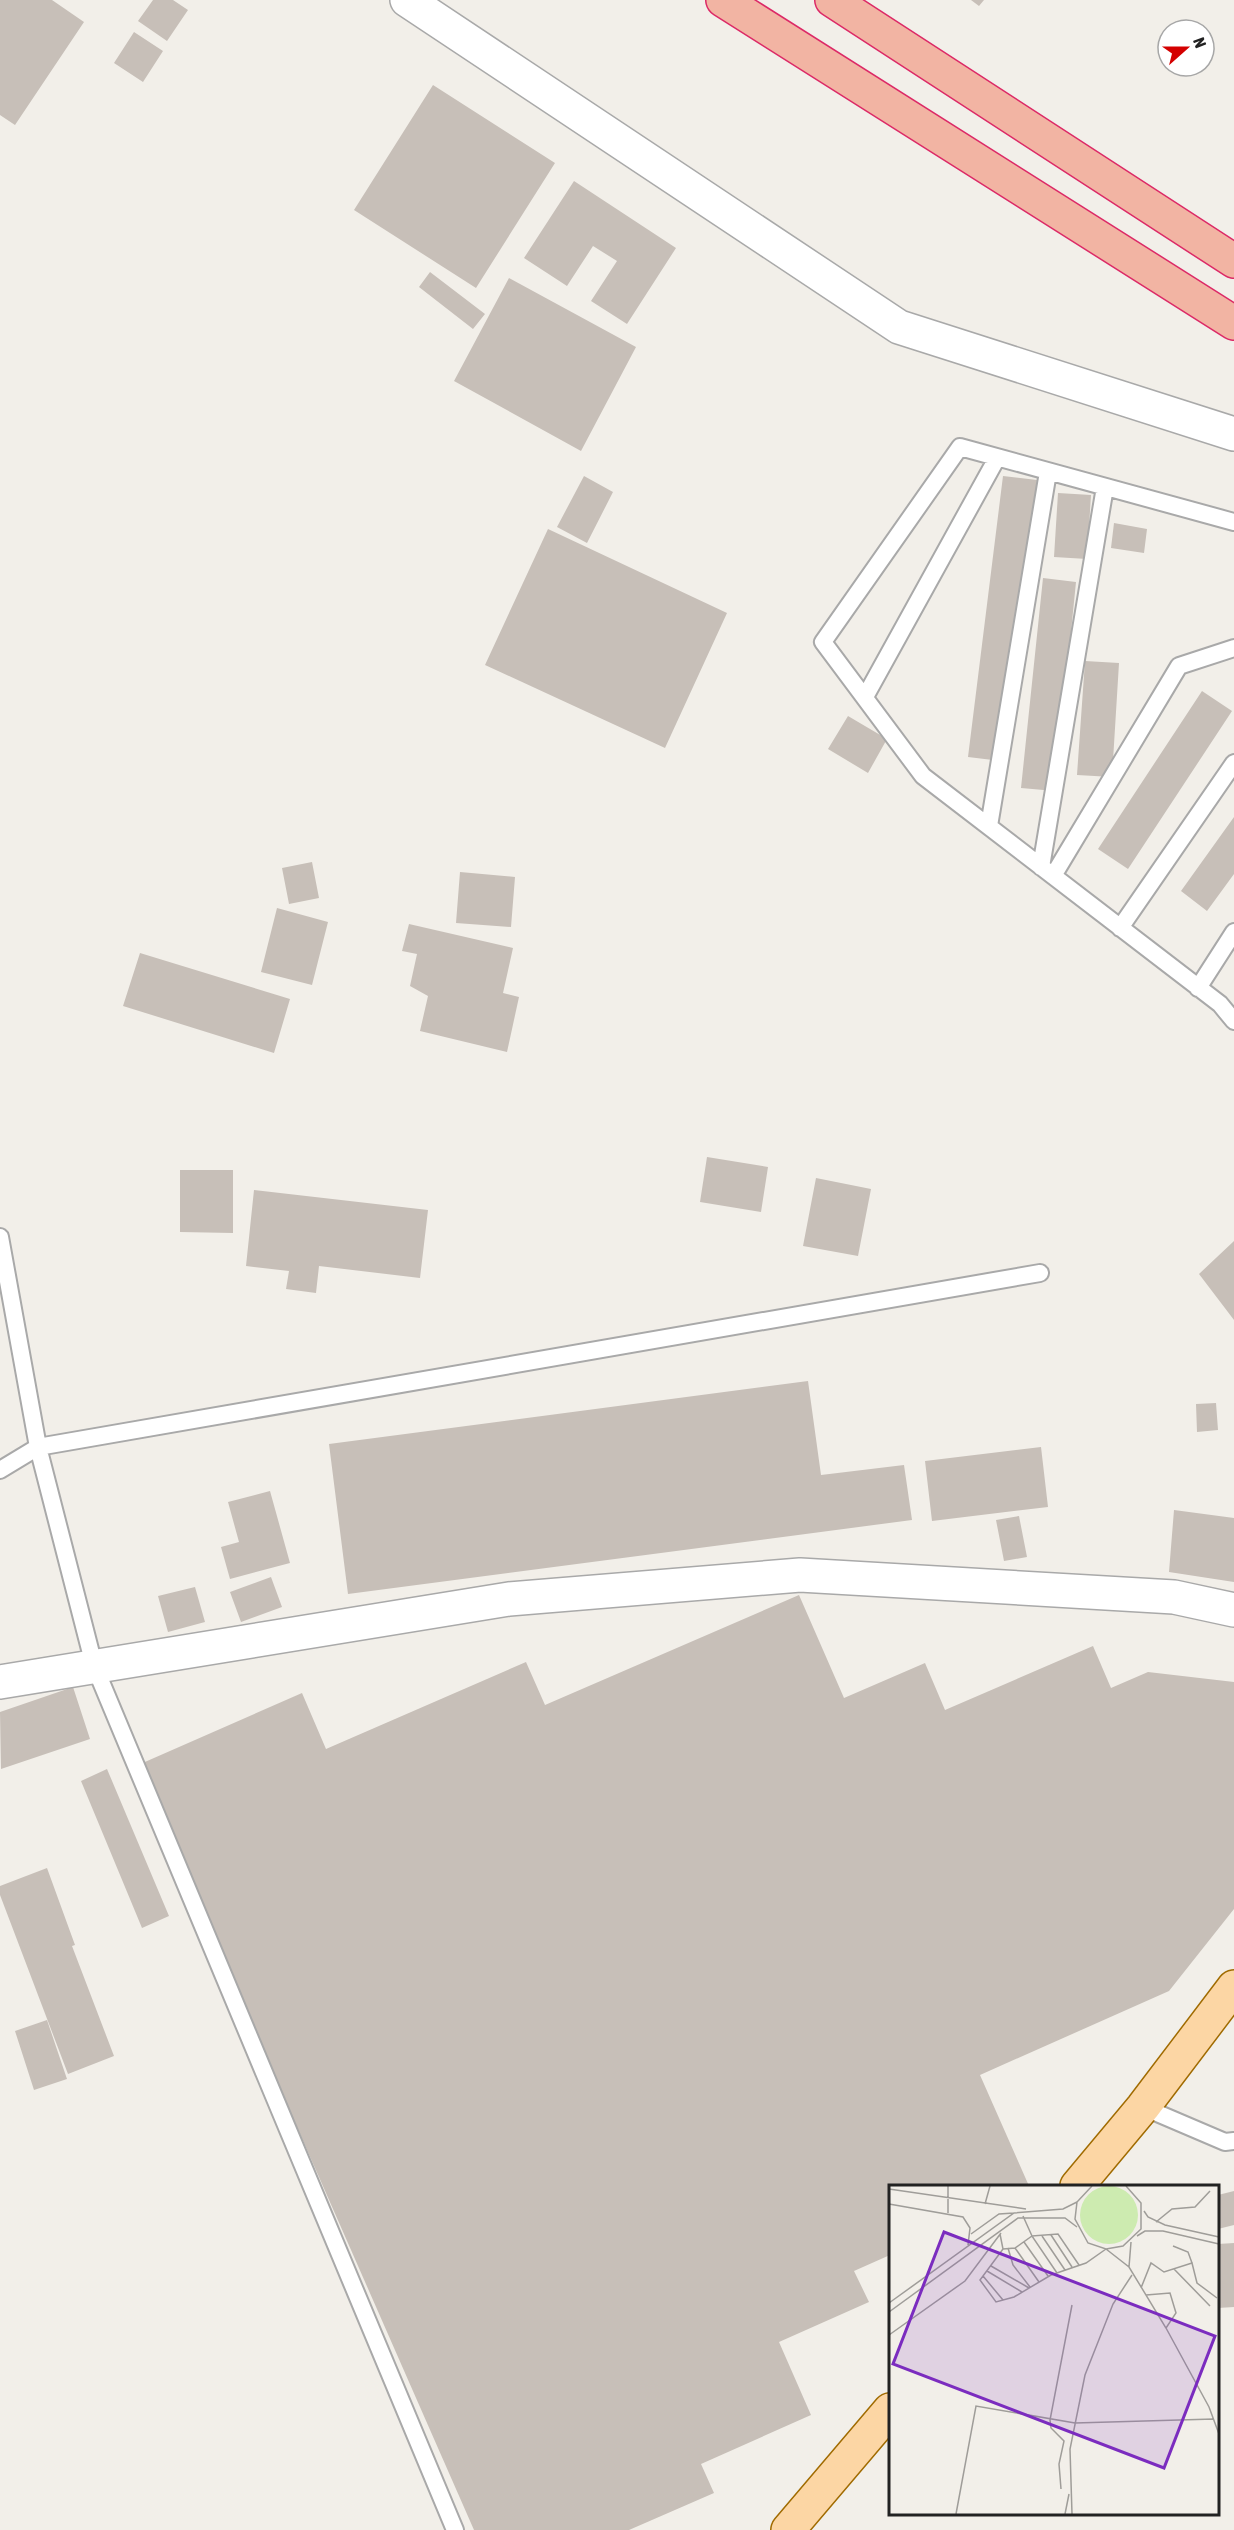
<svg xmlns="http://www.w3.org/2000/svg" width="1234" height="2530" viewBox="0 0 1234 2530" font-family="'Asap Condensed',sans-serif">
<rect width="100%" height="100%" fill="#f2efe9"/>
<path fill="#c7bfb8" d="M 0,0 L 52,0 L 84,22 L 15,125 L 0,115 Z
M 153,0 L 173,0 L 188,10 L 167,41 L 138,21 Z
M 971,0 L 984,0 L 979,6 Z
M 134,32 L 163,51 L 143,82 L 114,63 Z
M 433,85 L 555,163 L 476,288 L 354,210 Z
M 574,181 L 676,248 L 627,324 L 591,301 L 617,261 L 593,246 L 567,286 L 524,258 Z
M 430,272 L 485,314 L 473,329 L 419,287 Z
M 509,278 L 636,347 L 581,451 L 454,381 Z
M 584,476 L 613,492 L 587,543 L 557,527 Z
M 1003,476 L 1037,480 L 1001,761 L 968,757 Z
M 1058,493 L 1091,495 L 1087,559 L 1054,557 Z
M 1114,523 L 1147,529 L 1144,553 L 1111,548 Z
M 548,529 L 727,613 L 665,748 L 485,665 Z
M 1043,578 L 1076,582 L 1055,791 L 1021,788 Z
M 1085,661 L 1119,663 L 1112,777 L 1077,775 Z
M 1202,691 L 1232,711 L 1128,869 L 1098,849 Z
M 848,716 L 887,739 L 868,773 L 828,749 Z
M 1234,817 L 1234,874 L 1207,911 L 1181,891 Z
M 312,862 L 319,898 L 289,904 L 282,868 Z
M 460,872 L 515,877 L 511,927 L 456,923 Z
M 277,908 L 328,922 L 312,985 L 261,972 Z
M 409,924 L 513,948 L 503,993 L 519,997 L 507,1052 L 420,1031 L 428,996 L 410,986 L 417,954 L 402,951 Z
M 140,953 L 290,999 L 274,1053 L 123,1006 Z
M 707,1157 L 768,1167 L 761,1212 L 700,1202 Z
M 180,1170 L 233,1170 L 233,1233 L 180,1232 Z
M 816,1178 L 871,1189 L 858,1256 L 803,1246 Z
M 254,1190 L 428,1210 L 420,1278 L 319,1266 L 316,1293 L 286,1289 L 289,1271 L 246,1266 Z
M 1234,1241 L 1234,1320 L 1199,1274 Z
M 808,1381 L 821,1475 L 904,1465 L 912,1520 L 348,1594 L 329,1444 Z
M 1216,1403 L 1218,1430 L 1197,1432 L 1196,1404 Z
M 1041,1447 L 1048,1507 L 932,1521 L 925,1461 Z
M 270,1491 L 290,1563 L 230,1579 L 221,1547 L 239,1542 L 228,1502 Z
M 1174,1510 L 1234,1518 L 1234,1582 L 1169,1572 Z
M 1019,1516 L 1027,1557 L 1004,1561 L 996,1520 Z
M 271,1577 L 282,1607 L 241,1622 L 230,1592 Z
M 195,1587 L 205,1622 L 168,1632 L 158,1596 Z
M 799,1595 L 844,1698 L 925,1663 L 945,1710 L 1093,1646 L 1111,1688 L 1148,1672 L 1234,1682 L 1234,1909 L 1169,1991 L 980,2075 L 1029,2186 L 890,2186 L 890,2255 L 854,2271 L 869,2302 L 779,2342 L 811,2415 L 701,2464 L 714,2493 L 629,2530 L 474,2530 L 138,1765 L 302,1693 L 326,1749 L 526,1662 L 545,1705 Z
M 73,1687 L 90,1739 L 1,1769 L 0,1712 Z
M 107,1769 L 169,1916 L 142,1928 L 81,1781 Z
M 47,1868 L 75,1945 L 72,1946 L 114,2056 L 68,2074 L 0,1895 L 0,1886 Z
M 47,2020 L 67,2079 L 34,2090 L 15,2031 Z
M 1234,2191 L 1234,2225 L 1218,2229 L 1218,2195 Z
M 1234,2243 L 1234,2307 L 1218,2308 L 1218,2244 Z"/>
<g fill="none" stroke-linecap="round" stroke-linejoin="round">
<defs>
<path id="service" d="M 1234,522 L 960,447 L 823,642 L 923,776 L 1220,1004 L 1234,1021
M 865,697 L 997,458
M 989,826 L 1048,472
M 1041,867 L 1105,487
M 1053,876 L 1179,666 L 1234,648
M 1120,928 L 1234,763
M 1198,988 L 1234,932
M 0,1237 L 38,1447 L 94,1665 L 455,2530
M 0,1470 L 38,1447 L 1040,1273
M 1143,2107 L 1225,2142 L 1234,2141"/>
<path id="minor" d="M 407,0 L 899,327 L 1234,434
M 0,1682 L 509,1599 L 800,1575 L 1174,1597 L 1234,1610"/>
<path id="primary" d="M 1077,2186 L 1143,2107 L 1234,1987
M 788,2530 L 890,2410"/>
<path id="trunk" d="M 723,0 L 1234,323
M 832,0 L 1234,261"/>
</defs>
<use href="#service" stroke="#a9a9a9" stroke-width="20"/>
<use href="#minor" stroke="#a9a9a9" stroke-width="36"/>
<use href="#primary" stroke="#a06b00" stroke-width="36"/>
<use href="#trunk" stroke="#dc2a67" stroke-width="36"/>
<use href="#service" stroke="#fff" stroke-width="16"/>
<use href="#minor" stroke="#fff" stroke-width="33"/>
<use href="#primary" stroke="#fcd6a4" stroke-width="33"/>
<use href="#trunk" stroke="#f2b4a3" stroke-width="33"/>
</g>
<g transform="translate(889 2185)">
<rect width="330" height="330" fill="#f2efe9"/>
<path d="M191 30a29 29 0 1 1 58 0a29 29 0 1 1-58 0Z" fill="#cdebb0"/>
<path fill="none" stroke="#9f9d99" stroke-width="1.5" d="M 203,1 L 188,17 L 186,34 L 199,58 L 217,64 L 234,61 L 252,44 L 252,18 L 237,1M 0,4 L 137,24M 0,19 L 74,32 L 81,43 L 79,60M 96,19 L 101,1M 255,26 L 259,32 L 276,40 L 330,52M 59,28 L 59,1M 134,31 L 143,51 L 169,49 L 190,80M 267,37 L 283,24 L 306,22 L 321,6M 82,49 L 110,29 L 125,28M 111,49 L 114,64 L 91,95 L 107,117 L 125,112 L 162,90 L 197,78 L 217,64M 162,50 L 183,82M 153,51 L 176,85M 248,51 L 256,46 L 274,46 L 330,59M 135,57 L 159,91M 284,61 L 299,67 L 303,78M 119,63 L 124,80 L 141,102M 126,63 L 150,97M 114,64 L 126,63 L 143,51 L 168,88M 217,64 L 240,82 L 277,143 L 320,222 L 330,249M 102,81 L 140,103M 240,82 L 242,57M 285,84 L 321,121M 98,86 L 133,107M 94,91 L 114,115M 252,103 L 262,78 L 275,87 L 303,78 L 308,98 L 328,113M 257,110 L 281,108 L 287,128 L 277,143M 0,118 L 125,28 L 174,24 L 188,17M 0,127 L 129,33 L 176,33 L 188,42M 0,150 L 76,96 L 112,48M 172,304 L 170,279 L 175,256 L 162,243 L 161,235 L 183,120M 67,329 L 87,221 L 186,238 L 325,234M 176,329 L 180,309M 183,329 L 181,264 L 196,190 L 224,119 L 243,90"/>
<path fill="#7b2cbf" fill-opacity="0.15" stroke="#7b2cbf" stroke-width="3" d="M 55,47 L 326,151 L 275,283 L 4,179 Z"/>
<rect width="330" height="330" fill="none" stroke="#222" stroke-width="3"/>
</g>
<g transform="translate(1186 48) rotate(69)"><circle r="28" fill="#ffffff" stroke="#a7a7a7" stroke-width="1.5"/>
<path d="M0-4.5L10 22L0 15L-10 22Z" fill="#d40000"/>
<text y="-9" font-size="16" font-weight="bold" text-anchor="middle" fill="#222222">N</text>
</g>
</svg>
